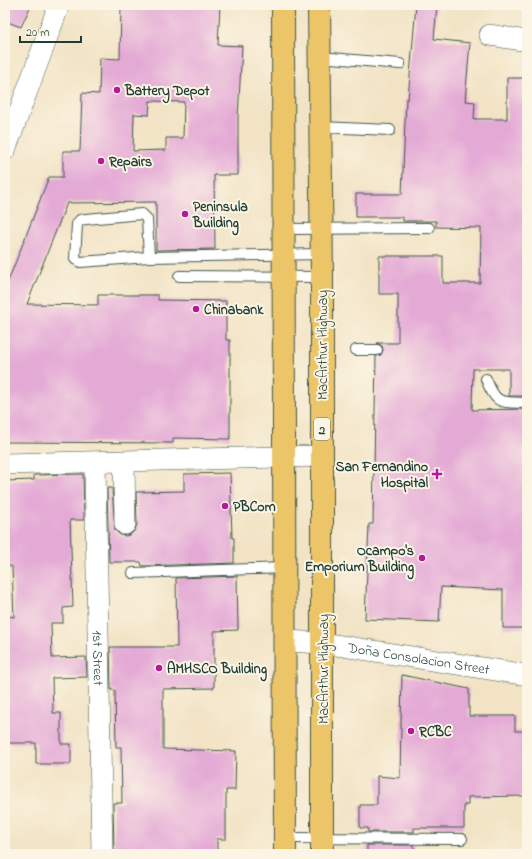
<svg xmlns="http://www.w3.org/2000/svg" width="532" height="859" viewBox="0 0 532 859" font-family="'Indie Flower',sans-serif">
<rect width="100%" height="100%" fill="#fcf5e5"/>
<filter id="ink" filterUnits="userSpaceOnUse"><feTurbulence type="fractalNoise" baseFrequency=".025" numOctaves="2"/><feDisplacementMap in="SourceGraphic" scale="8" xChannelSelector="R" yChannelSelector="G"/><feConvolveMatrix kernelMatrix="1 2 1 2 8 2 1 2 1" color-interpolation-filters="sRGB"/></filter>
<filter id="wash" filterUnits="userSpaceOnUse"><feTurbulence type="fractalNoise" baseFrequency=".012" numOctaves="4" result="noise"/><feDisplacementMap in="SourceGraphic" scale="16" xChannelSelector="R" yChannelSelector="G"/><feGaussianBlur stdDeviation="0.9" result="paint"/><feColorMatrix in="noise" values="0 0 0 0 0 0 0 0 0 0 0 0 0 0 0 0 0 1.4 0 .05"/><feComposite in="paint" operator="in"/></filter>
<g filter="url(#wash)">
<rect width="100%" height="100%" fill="#f2e3c5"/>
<g id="blocks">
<path fill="#e4aad6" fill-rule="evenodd" d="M 5,5 L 31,5 L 21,27 L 5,21 Z
M 121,5 L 220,5 L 218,45 L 242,46 L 238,117 L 238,175 L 214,175 L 215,249 L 156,250 L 156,202 L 67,203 L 27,304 L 98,305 L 98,295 L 158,295 L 158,300 L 226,301 L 226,340 L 230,340 L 230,439 L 173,438 L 173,443 L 5,442 L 5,289 L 49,177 L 63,177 L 63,151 L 80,151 L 82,93 L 99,94 L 100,58 L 120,59 ZM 150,101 L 184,102 L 183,138 L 166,138 L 166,150 L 133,151 L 134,114 L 149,115 Z
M 416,5 L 437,5 L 434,39 L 470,43 L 465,101 L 475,102 L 474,119 L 507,119 L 507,78 L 527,78 L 527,396 L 509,396 L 509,369 L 473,369 L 472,410 L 527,409 L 527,628 L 503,628 L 503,590 L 441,587 L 439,622 L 365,619 L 369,524 L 373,524 L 376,356 L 381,355 L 383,350 L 382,346 L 377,343 L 398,343 L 398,294 L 379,294 L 379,256 L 443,256 L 443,283 L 480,283 L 481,228 L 436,227 L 436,221 L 403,221 L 403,217 L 356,217 L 356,194 L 402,194 L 406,99 L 408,99 Z
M 230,473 L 232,538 L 234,538 L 234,563 L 142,566 L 141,562 L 109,562 L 107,488 L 112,488 L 115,530 L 120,535 L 126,536 L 131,534 L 135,530 L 137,524 L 136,492 L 184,491 L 184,474 Z
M 83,474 L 84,520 L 70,520 L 73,607 L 63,608 L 63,623 L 51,623 L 52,658 L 86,657 L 87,677 L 52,678 L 53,713 L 61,713 L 61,744 L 71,744 L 71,764 L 36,764 L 36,743 L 5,743 L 5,616 L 14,617 L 12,566 L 5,566 L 5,481 L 34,480 L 34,475 Z
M 237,576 L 238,630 L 214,631 L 214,688 L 163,689 L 163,749 L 236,751 L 235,790 L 226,790 L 226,839 L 217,839 L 217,854 L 114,854 L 113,803 L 122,803 L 121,747 L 116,747 L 115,690 L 111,690 L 110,647 L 177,647 L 176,578 Z
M 402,675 L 469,689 L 469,716 L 515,716 L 515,731 L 527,731 L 527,796 L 468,797 L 468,805 L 464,805 L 464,828 L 414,828 L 414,832 L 368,832 L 368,828 L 360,828 L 360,805 L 377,805 L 377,776 L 400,778 Z
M 367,845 L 414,845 L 414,854 L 367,854 Z"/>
</g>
</g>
<g filter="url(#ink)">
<use href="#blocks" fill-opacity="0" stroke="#3f564a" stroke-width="1"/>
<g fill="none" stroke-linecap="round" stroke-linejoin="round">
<defs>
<path id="lane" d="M 320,57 L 400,64
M 320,127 L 390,130
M 285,229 L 429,228
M 149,257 L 147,219 L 142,214 L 86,219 L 80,220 L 77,224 L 75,259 L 80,262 L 149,257 L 322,254
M 179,276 L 322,277
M 356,350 L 377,350
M 486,379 C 496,405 500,402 527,403
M 133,573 L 285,568
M 285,838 L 462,839"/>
<g id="street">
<path d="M 490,35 L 527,41"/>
<path d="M 5,150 L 59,5"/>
<path d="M 124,462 L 125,524"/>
<path id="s1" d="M 95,463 L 102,854"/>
<path d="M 5,464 L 322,456"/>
<path id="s2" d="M 286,641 L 323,643 L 527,675"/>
</g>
<path id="highway" d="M 283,5 L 285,854
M 319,5 L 322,277 L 322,854"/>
</defs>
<use href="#lane" stroke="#3f564a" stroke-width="12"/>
<use href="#street" stroke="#3f564a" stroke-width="22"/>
<use href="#highway" stroke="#3f564a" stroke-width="24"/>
<use href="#lane" stroke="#fff" stroke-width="10"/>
<use href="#street" stroke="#fff" stroke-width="21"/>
<use href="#highway" stroke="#edc569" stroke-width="22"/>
</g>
</g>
<g fill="#b5179e" stroke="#fcf5e5" stroke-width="1.5">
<circle cx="117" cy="90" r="4"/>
<circle cx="101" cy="161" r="4"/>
<circle cx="185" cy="214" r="4"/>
<circle cx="196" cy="309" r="4"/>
<path d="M435 468h4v4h4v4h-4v4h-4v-4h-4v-4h4z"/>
<circle cx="225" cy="506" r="4"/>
<circle cx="422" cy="558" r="4"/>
<circle cx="159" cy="668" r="4"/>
<circle cx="411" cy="731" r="4"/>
</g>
<g text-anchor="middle" stroke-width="4" stroke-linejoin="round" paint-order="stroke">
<rect fill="#fcf5e5" stroke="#617469" stroke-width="1" x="314" y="418" width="16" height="22" rx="3"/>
<g font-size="13" font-weight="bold" fill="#1f3d34">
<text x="322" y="434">2</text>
</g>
<g font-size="14" font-weight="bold" fill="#1f3d34" stroke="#fcf5e5" text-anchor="start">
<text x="125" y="95">Battery Depot</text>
<text x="109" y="166">Repairs</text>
<text x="193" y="211">Peninsula<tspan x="193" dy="16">Building</tspan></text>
<text x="204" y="314">Chinabank</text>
<text x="428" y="471" text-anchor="end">San Fernandino<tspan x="428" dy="16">Hospital</tspan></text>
<text x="233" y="511">PBCom</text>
<text x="414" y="555" text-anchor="end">Ocampo's<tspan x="414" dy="16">Emporium Building</tspan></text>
<text x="167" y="673">AMHSCO Building</text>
<text x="419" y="736">RCBC</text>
</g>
<g font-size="14" fill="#1f3d34" stroke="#fcf5e5">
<text transform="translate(322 345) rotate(-90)" y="5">MacArthur Highway</text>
<text dy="5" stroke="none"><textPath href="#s2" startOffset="134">Doña Consolacion Street</textPath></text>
<text dy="5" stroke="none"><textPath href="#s1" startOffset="195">1st Street</textPath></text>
<text transform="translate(323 669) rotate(-90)" y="5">MacArthur Highway</text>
</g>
</g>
<rect width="532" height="859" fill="none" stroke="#fcf5e5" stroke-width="20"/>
<path d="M20 36v6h61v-6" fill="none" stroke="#1f3d34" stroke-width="2"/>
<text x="26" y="36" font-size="12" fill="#1f3d34" stroke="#fcf5e5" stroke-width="3" paint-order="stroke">20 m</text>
</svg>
